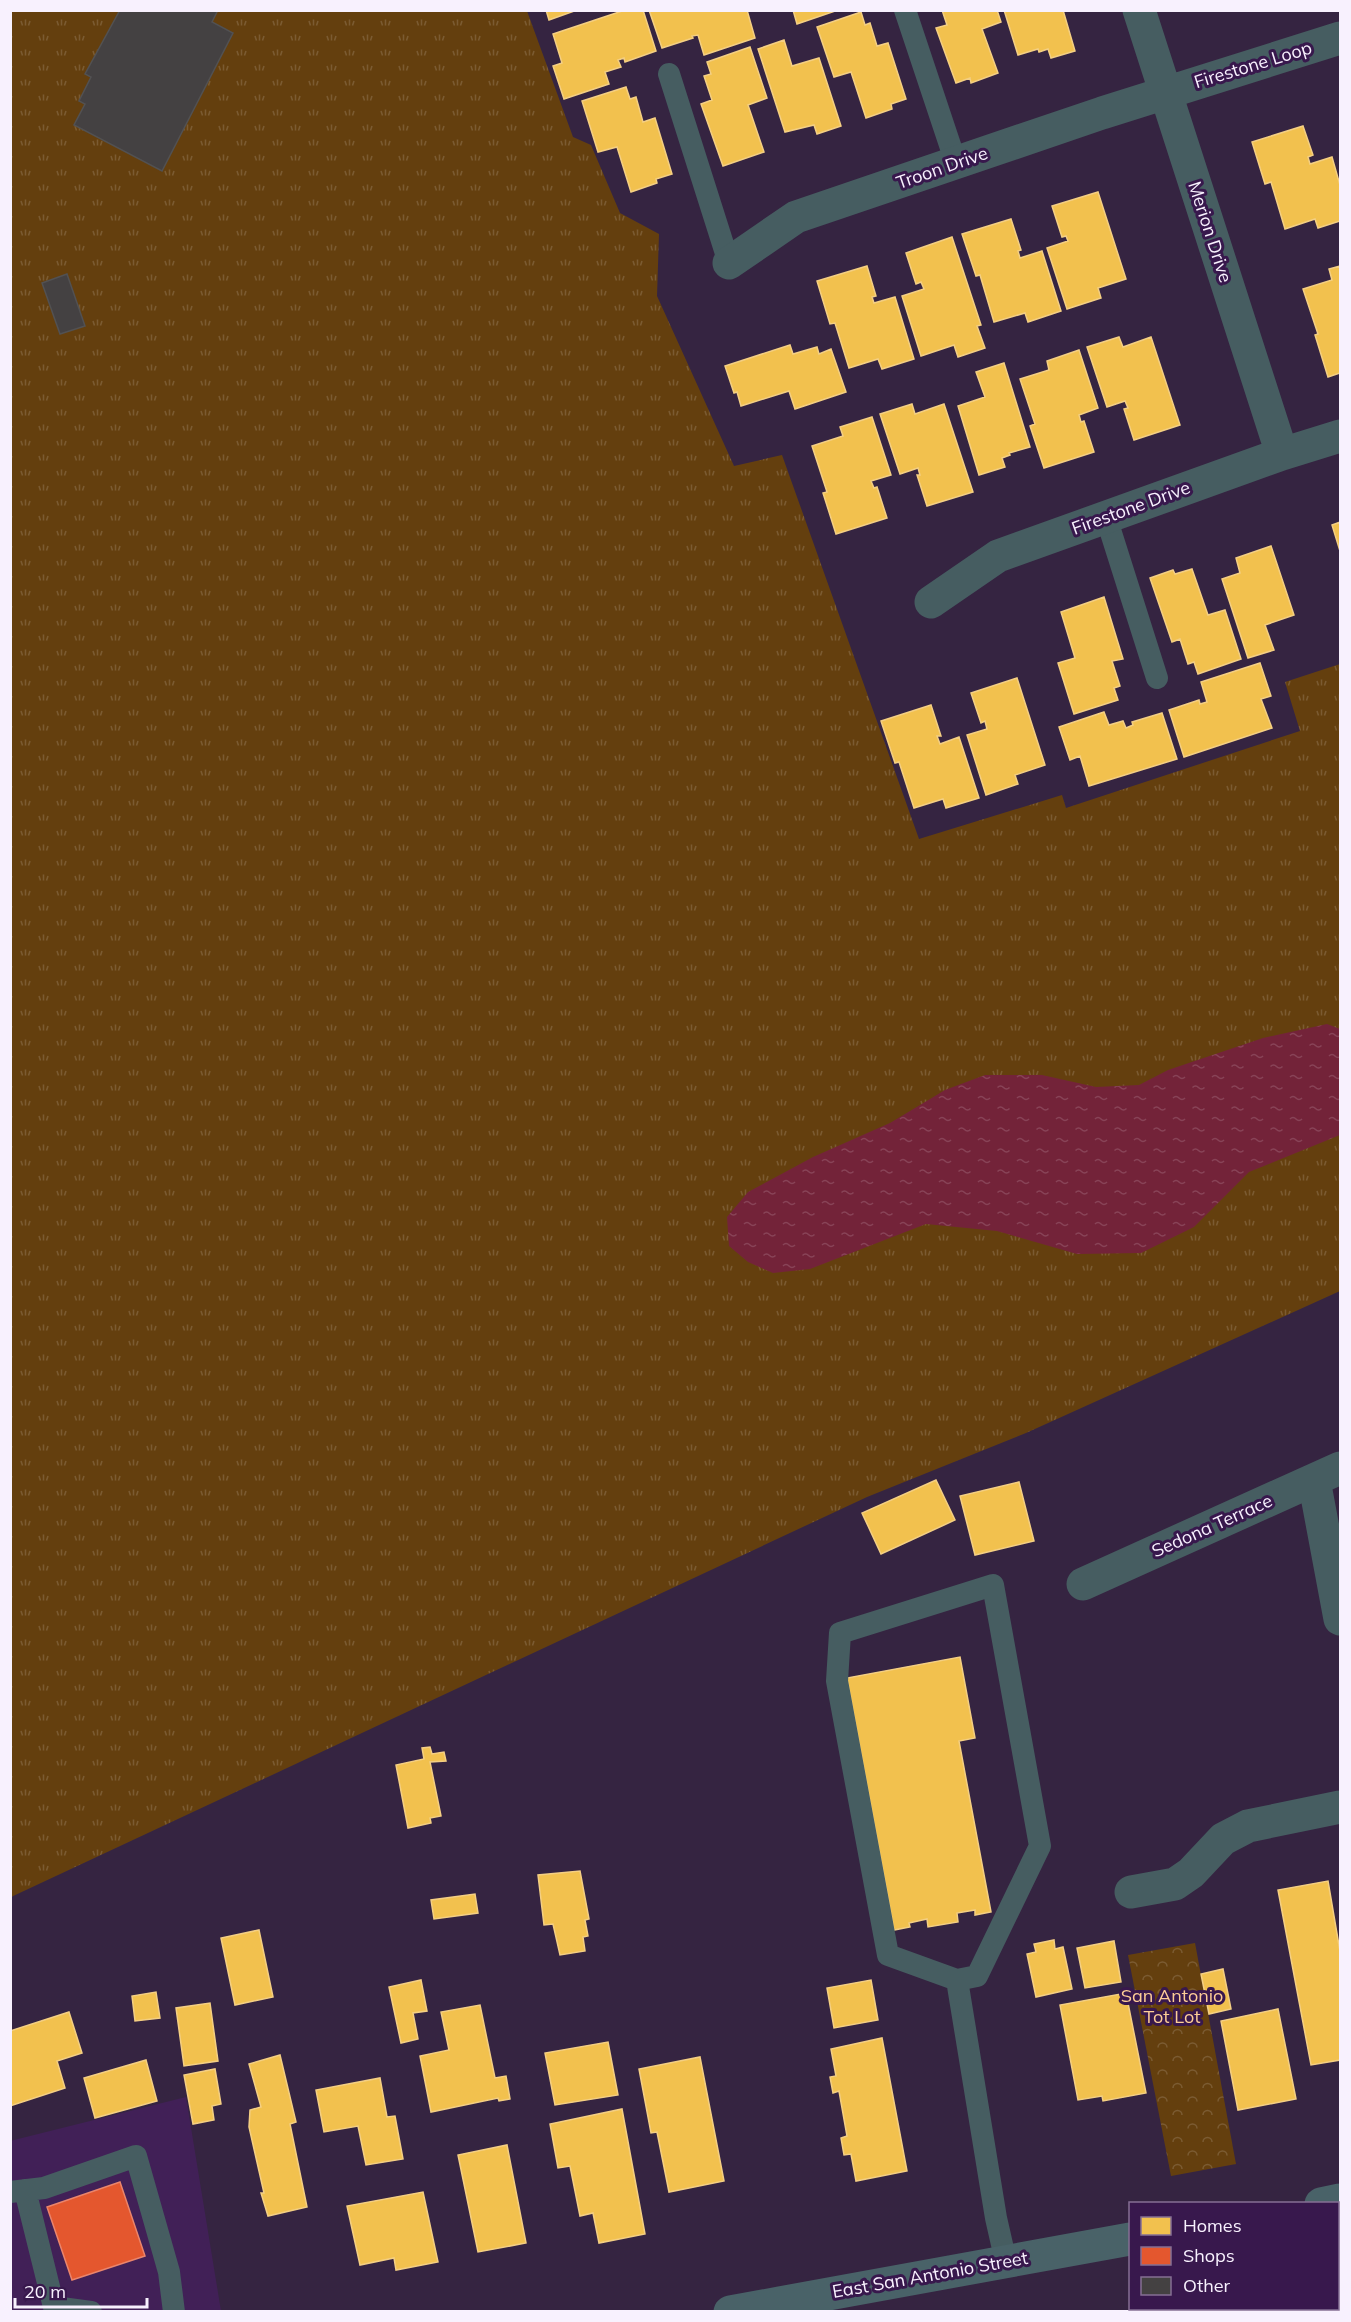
<svg xmlns="http://www.w3.org/2000/svg" width="1351" height="2322" viewBox="0 0 1351 2322" font-family="Mulish,sans-serif">
<defs>
<pattern id="grass-tufts" width="24" height="20" patternUnits="userSpaceOnUse" patternTransform="scale(1.5)"><rect width="24" height="20" fill="#643f0e"/><path d="M3 7l-1-3M5 7V3M7 7l1-3M15 17l-1-3M17 17v-4M19 17l1-3" fill="none" stroke="#7b5b32"/></pattern>
<pattern id="park-crowns" width="20" height="18" patternUnits="userSpaceOnUse" patternTransform="scale(1.5)"><rect width="20" height="18" fill="#643f0e"/><path d="M2 6a3 3 0 1 1 6 0M12 15a3 3 0 1 1 6 0" fill="none" stroke="#7b5b32"/></pattern>
<pattern id="water-ripples" width="26" height="14" patternUnits="userSpaceOnUse" patternTransform="scale(1.5)"><rect width="26" height="14" fill="#732339"/><path d="M2 4q2-2 4 0t4 0M15 11q2-2 4 0t4 0" fill="none" stroke="#884357"/></pattern>
</defs>
<rect width="100%" height="100%" fill="#352441"/>
<path fill="#412057" d="M 186,2097 L 221,2311 L 11,2311 L 10,2141 Z"/>
<path fill="url(#grass-tufts)" d="M 11,11 L 527,11 L 573,137 L 591,145 L 620,213 L 659,234 L 657,296 L 734,466 L 782,455 L 919,839 L 1062,795 L 1066,808 L 1300,731 L 1285,682 L 1340,664 L 1340,1291 L 1026,1433 L 867,1497 L 11,1897 Z"/>
<path fill="url(#park-crowns)" d="M 1195,1943 L 1236,2164 L 1171,2176 L 1128,1955 Z"/>
<path fill="url(#water-ripples)" d="M 1327,1024 L 1340,1029 L 1340,1135 L 1249,1172 L 1194,1227 L 1141,1253 L 1077,1254 L 997,1231 L 926,1224 L 810,1269 L 773,1273 L 748,1262 L 729,1246 L 727,1217 L 748,1192 L 813,1157 L 890,1123 L 945,1090 L 985,1075 L 1042,1075 L 1096,1087 L 1139,1085 L 1168,1070 L 1263,1038 Z"/>
<path fill="#f2c14e" stroke="#f4cf83" stroke-width="1.5" d="M 546,10 L 577,10 L 549,20 Z
M 625,10 L 643,10 L 656,51 L 625,62 L 624,58 L 618,60 L 621,67 L 605,72 L 609,84 L 564,99 L 553,66 L 562,63 L 553,34 Z
M 649,10 L 747,10 L 755,38 L 704,55 L 698,35 L 692,36 L 693,38 L 662,48 Z
M 793,10 L 838,10 L 797,24 Z
M 942,10 L 997,10 L 1001,22 L 982,29 L 998,73 L 971,83 L 970,78 L 956,83 L 936,28 L 947,25 Z
M 1004,10 L 1063,10 L 1075,51 L 1051,58 L 1048,49 L 1039,52 L 1038,49 L 1018,55 Z
M 861,12 L 865,25 L 870,23 L 877,46 L 888,43 L 906,99 L 891,104 L 892,109 L 866,118 L 851,72 L 834,77 L 817,27 Z
M 784,40 L 792,66 L 819,58 L 841,126 L 817,134 L 814,125 L 785,132 L 758,49 Z
M 750,47 L 767,98 L 748,105 L 764,152 L 723,166 L 701,104 L 712,100 L 704,76 L 711,74 L 707,62 Z
M 626,87 L 630,99 L 636,97 L 643,122 L 655,118 L 672,174 L 656,179 L 657,183 L 631,192 L 617,147 L 598,152 L 582,101 Z
M 1303,126 L 1313,155 L 1308,157 L 1310,164 L 1332,157 L 1340,185 L 1340,221 L 1318,228 L 1315,219 L 1285,229 L 1271,182 L 1265,184 L 1252,142 Z
M 1098,192 L 1126,279 L 1098,288 L 1101,298 L 1067,309 L 1047,248 L 1068,241 L 1066,236 L 1062,237 L 1052,206 Z
M 1011,219 L 1021,250 L 1018,251 L 1020,258 L 1042,251 L 1061,311 L 1028,322 L 1025,313 L 994,322 L 980,275 L 976,276 L 962,234 Z
M 952,237 L 981,325 L 977,326 L 985,348 L 958,357 L 954,345 L 921,356 L 902,296 L 924,289 L 921,282 L 916,284 L 906,253 Z
M 867,266 L 876,296 L 872,297 L 874,303 L 895,297 L 914,359 L 882,369 L 878,359 L 849,368 L 835,323 L 830,324 L 817,281 Z
M 1340,266 L 1340,373 L 1328,377 L 1315,335 L 1318,334 L 1303,289 L 1332,280 L 1329,269 Z
M 1119,337 L 1123,347 L 1151,337 L 1180,425 L 1134,440 L 1124,409 L 1128,408 L 1125,401 L 1107,407 L 1087,347 Z
M 790,345 L 793,354 L 817,347 L 819,354 L 831,349 L 846,392 L 795,409 L 789,391 L 741,406 L 737,392 L 734,393 L 725,366 Z
M 1079,350 L 1098,408 L 1079,415 L 1081,422 L 1084,421 L 1094,452 L 1044,468 L 1030,426 L 1035,424 L 1020,379 L 1049,370 L 1047,361 Z
M 1004,363 L 1030,447 L 1009,453 L 1010,455 L 1002,458 L 1005,467 L 979,475 L 958,406 L 985,397 L 976,372 Z
M 912,404 L 915,414 L 944,404 L 973,492 L 927,506 L 917,475 L 920,475 L 918,468 L 900,474 L 880,414 Z
M 872,417 L 891,475 L 871,481 L 874,488 L 877,487 L 887,518 L 836,534 L 823,493 L 827,492 L 812,446 L 843,436 L 840,427 Z
M 1340,522 L 1340,551 L 1332,525 Z
M 1271,546 L 1294,615 L 1265,625 L 1274,650 L 1248,658 L 1222,579 L 1240,573 L 1236,558 Z
M 1192,569 L 1208,615 L 1225,610 L 1241,659 L 1198,674 L 1194,662 L 1188,664 L 1180,639 L 1172,642 L 1150,578 L 1173,570 L 1175,574 Z
M 1104,597 L 1123,659 L 1112,661 L 1120,686 L 1114,688 L 1118,700 L 1074,714 L 1058,663 L 1075,658 L 1061,612 Z
M 1260,663 L 1271,696 L 1261,699 L 1272,728 L 1184,757 L 1169,710 L 1199,700 L 1200,704 L 1207,702 L 1201,682 Z
M 1017,678 L 1045,765 L 1015,775 L 1018,784 L 986,795 L 967,735 L 987,729 L 985,721 L 981,723 L 971,693 Z
M 931,705 L 941,736 L 937,736 L 940,744 L 959,737 L 979,798 L 946,808 L 943,799 L 914,808 L 899,762 L 895,763 L 881,721 Z
M 1104,712 L 1109,725 L 1123,721 L 1126,728 L 1133,725 L 1132,722 L 1162,713 L 1177,759 L 1089,786 L 1080,756 L 1070,760 L 1059,727 Z
M 936,1480 L 955,1520 L 881,1554 L 862,1513 Z
M 1019,1482 L 1034,1541 L 975,1555 L 960,1496 Z
M 960,1657 L 975,1738 L 959,1741 L 991,1912 L 975,1915 L 975,1910 L 957,1913 L 958,1922 L 928,1927 L 927,1919 L 909,1923 L 910,1927 L 894,1930 L 847,1678 Z
M 430,1747 L 432,1754 L 444,1752 L 446,1761 L 430,1762 L 441,1816 L 430,1818 L 431,1823 L 408,1828 L 396,1765 L 424,1759 L 422,1748 Z
M 580,1871 L 589,1919 L 585,1920 L 588,1936 L 583,1937 L 585,1951 L 560,1955 L 553,1924 L 544,1925 L 538,1875 Z
M 1328,1881 L 1340,1951 L 1340,2060 L 1311,2065 L 1278,1890 Z
M 475,1894 L 478,1913 L 434,1919 L 431,1900 Z
M 259,1930 L 273,1997 L 235,2005 L 221,1938 Z
M 1054,1940 L 1055,1949 L 1063,1947 L 1072,1989 L 1036,1997 L 1027,1954 L 1036,1952 L 1034,1944 Z
M 1114,1941 L 1121,1982 L 1085,1988 L 1077,1948 Z
M 1223,1969 L 1231,2009 L 1209,2014 L 1201,1974 Z
M 421,1980 L 427,2011 L 413,2013 L 418,2039 L 401,2043 L 389,1987 Z
M 871,1980 L 878,2020 L 834,2028 L 827,1988 Z
M 156,1992 L 160,2018 L 135,2021 L 132,1996 Z
M 1126,1993 L 1146,2093 L 1103,2101 L 1102,2096 L 1078,2100 L 1060,2005 Z
M 210,2003 L 218,2061 L 184,2066 L 176,2008 Z
M 480,2005 L 495,2078 L 506,2076 L 510,2099 L 499,2101 L 498,2098 L 431,2112 L 420,2056 L 449,2050 L 441,2012 Z
M 1278,2009 L 1296,2099 L 1238,2110 L 1221,2021 Z
M 69,2012 L 82,2053 L 57,2061 L 65,2088 L 10,2106 L 10,2031 Z
M 882,2038 L 907,2171 L 856,2181 L 851,2154 L 844,2155 L 841,2138 L 847,2136 L 839,2091 L 833,2093 L 830,2077 L 836,2076 L 831,2049 Z
M 608,2042 L 618,2095 L 555,2105 L 545,2053 Z
M 280,2055 L 296,2122 L 290,2124 L 307,2207 L 268,2216 L 261,2193 L 264,2193 L 249,2127 L 250,2110 L 261,2107 L 249,2064 Z
M 700,2057 L 724,2181 L 669,2192 L 657,2132 L 651,2133 L 639,2069 Z
M 146,2060 L 157,2101 L 95,2118 L 84,2078 Z
M 215,2069 L 221,2104 L 212,2106 L 214,2120 L 193,2124 L 184,2075 Z
M 380,2078 L 387,2117 L 395,2116 L 403,2159 L 366,2165 L 358,2126 L 324,2132 L 316,2090 Z
M 622,2109 L 645,2234 L 599,2243 L 593,2213 L 580,2216 L 570,2166 L 558,2168 L 550,2124 Z
M 507,2145 L 526,2243 L 478,2252 L 458,2155 Z
M 423,2192 L 438,2262 L 396,2270 L 394,2258 L 360,2265 L 347,2206 Z
M 1340,2297 L 1340,2312 L 1299,2312 L 1298,2308 L 1338,2308 L 1338,2298 Z"/>
<path fill="#e4572e" stroke="#ea856c" stroke-width="1.5" d="M 120,2182 L 145,2256 L 72,2280 L 47,2207 Z"/>
<path fill="#444142" stroke="#525152" stroke-width="1.5" d="M 120,10 L 218,10 L 212,22 L 233,33 L 162,171 L 74,125 L 85,104 L 79,101 L 91,77 L 85,74 Z
M 67,274 L 85,326 L 60,334 L 42,283 Z"/>
<g fill="none" stroke-linecap="round" stroke-linejoin="round">
<path stroke="#465d61" stroke-width="22" d="M 905,10 L 956,163
M 669,74 L 729,263
M 1106,517 L 1157,678
M 993,1585 L 1040,1846 L 977,1976 L 957,1980 L 888,1955 L 837,1681 L 840,1633 Z
M 957,1980 L 996,2218 L 1006,2262
M 25,2190 L 54,2307 L 91,2312
M 10,2192 L 44,2188 L 136,2156 L 169,2272 L 174,2312"/>
<path stroke="#465d61" stroke-width="33" d="M 1139,10 L 1282,454
M 729,263 L 796,217 L 1102,113 L 1340,38
M 931,602 L 998,556 L 1282,454 L 1340,436
M 1314,1480 L 1340,1619
M 1083,1584 L 1340,1468
M 1131,1892 L 1175,1884 L 1191,1873 L 1223,1839 L 1248,1826 L 1340,1807"/>
<path stroke="#496268" stroke-width="33" d="M 1321,2204 L 1340,2200
M 730,2312 L 1130,2239"/>
</g>
<g text-anchor="middle" stroke-width="6" stroke-linejoin="round" paint-order="stroke">
<g font-size="18" fill="#f8f1fe" stroke="#38184d">
<text transform="translate(1253 65) rotate(-17)" y="6">Firestone Loop</text>
<text transform="translate(942 168) rotate(-19)" y="6">Troon Drive</text>
<text transform="translate(1210 232) rotate(72)" y="6">Merion Drive</text>
<text transform="translate(1131 508) rotate(-20)" y="6">Firestone Drive</text>
<text transform="translate(1212 1526) rotate(-24)" y="6">Sedona Terrace</text>
<text transform="translate(930 2275) rotate(-10)" y="6">East San Antonio Street</text>
</g>
<g font-size="18" fill="#fece96" stroke="#38184d">
<text x="1172" y="2002">San Antonio<tspan x="1172" dy="21">Tot Lot</tspan></text>
</g>
</g>
<rect width="1351" height="2322" fill="none" stroke="#f8f1fe" stroke-width="24"/>
<rect x="1129" y="2202" width="210" height="108" fill="#38184d" stroke="#856f94" stroke-width="1.5"/>
<rect x="1141" y="2217" width="30" height="18" fill="#f2c14e" stroke="#856f94" stroke-width="1.5"/>
<text x="1183" y="2232" font-size="18" fill="#f8f1fe">Homes</text>
<rect x="1141" y="2247" width="30" height="18" fill="#e4572e" stroke="#856f94" stroke-width="1.5"/>
<text x="1183" y="2262" font-size="18" fill="#f8f1fe">Shops</text>
<rect x="1141" y="2277" width="30" height="18" fill="#444142" stroke="#856f94" stroke-width="1.5"/>
<text x="1183" y="2292" font-size="18" fill="#f8f1fe">Other</text>
<path d="M15 2298v9h132v-9" fill="none" stroke="#f8f1fe" stroke-width="3"/>
<text x="24" y="2298" font-size="18" fill="#f8f1fe" stroke="#38184d" stroke-width="4.5" paint-order="stroke">20 m</text>
</svg>
